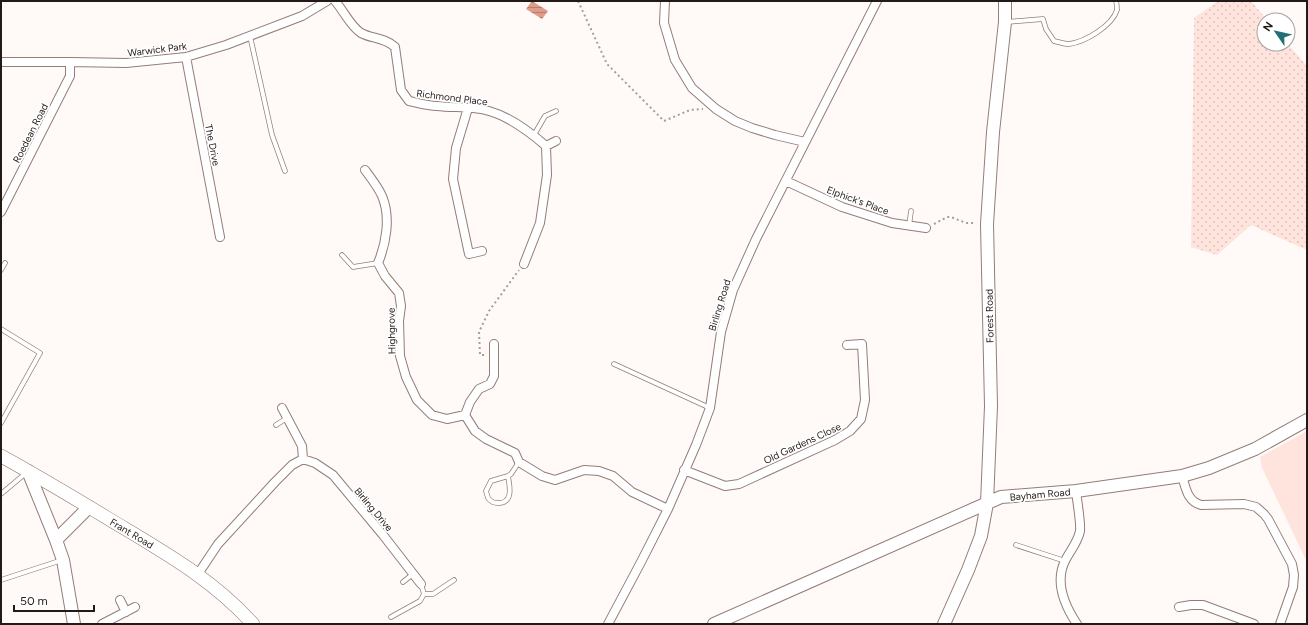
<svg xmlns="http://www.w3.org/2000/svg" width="1308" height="625" viewBox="0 0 1308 625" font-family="Figtree,sans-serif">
<defs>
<pattern id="park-dots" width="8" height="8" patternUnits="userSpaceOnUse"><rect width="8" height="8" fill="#fee4dc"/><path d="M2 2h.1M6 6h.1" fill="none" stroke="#d9c3bc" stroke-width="1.8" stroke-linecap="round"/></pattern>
<pattern id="water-rules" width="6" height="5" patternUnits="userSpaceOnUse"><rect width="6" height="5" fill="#df9c8a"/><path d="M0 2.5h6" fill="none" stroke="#b47e70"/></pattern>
</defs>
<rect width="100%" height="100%" fill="#fffaf8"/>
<path fill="#fee4dc" d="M 1307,431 L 1307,562 L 1262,468 L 1260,457 Z"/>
<path fill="url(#park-dots)" d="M 1218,1 L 1251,1 L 1267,20 L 1264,20 L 1264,44 L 1288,44 L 1307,66 L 1307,250 L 1251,225 L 1217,255 L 1191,247 L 1194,18 Z"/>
<path fill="url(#water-rules)" d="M 532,1 L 548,11 L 542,19 L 526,9 Z"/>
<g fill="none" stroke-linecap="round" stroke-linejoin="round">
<defs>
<path id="lane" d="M 1007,22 L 1043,19 L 1046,29 L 1054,41 C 1059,42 1064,44 1069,44 C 1085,42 1112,26 1117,10 C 1117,8 1117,4 1116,1
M 250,36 L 272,135 L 285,171
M 534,135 L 545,116 L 556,111
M 909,226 L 911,211
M 342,255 L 353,267 L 378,263
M 1,270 L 5,263
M 1,329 L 40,353 L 1,423
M 614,364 L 710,408
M 276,425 L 287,418
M 508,476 C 509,483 511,490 509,496 C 506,505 493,505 488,498 C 488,497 486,492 486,491 L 491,481 L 508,476 L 511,474 L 519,462
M 1,494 L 26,473
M 1016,545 L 1065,561
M 1,580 L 62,560
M 403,582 L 413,574
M 424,594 L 433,594 L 454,580
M 391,617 L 420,601 L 424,594 L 421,584"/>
<path id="street" d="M 335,1 C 344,11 350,26 361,33 C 372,39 384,37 395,47 L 401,90 L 409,101 C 418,103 428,106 437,106 C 454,108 473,106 489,111 C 510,117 530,132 546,146 L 547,175 L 540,223 L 524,264
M 665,1 L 664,23 L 675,60 L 692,88 L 716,109 L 735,121 L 752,128 L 775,135 L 805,142
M 186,57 L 220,237
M 1,62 L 70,62 L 126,63 L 186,57 L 226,45 L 302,16 L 327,1
M 468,108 L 456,148 L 453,179 L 469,254 L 482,251
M 546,146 L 556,141
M 365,170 C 371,178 378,187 382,196 C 391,217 386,244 378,263 L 385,276 L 399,293 L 401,306 L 399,321 L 400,356 L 406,377 L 417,400 L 432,415 L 447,419 L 465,415 L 475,431 L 486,439 L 515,453 L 519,462 L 542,476 L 555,480 L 584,470 L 599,471 L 613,476 L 632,492 L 668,509
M 786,181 L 842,207 L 892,223 L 926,228
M 1,212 L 70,76 L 70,62
M 282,408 L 302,446 L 303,459
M 465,415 L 470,402 L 479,389 L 490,384 L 494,376 L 494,344
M 684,470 L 725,486 L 739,484 L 835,440 L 850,431 L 861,419 L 865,400 L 862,344 L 847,345
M 1182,476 C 1186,488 1187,501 1201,505 L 1244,504 L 1256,507 L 1264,514 L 1268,519 L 1292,564 L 1294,575 L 1293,587 L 1280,624
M 1076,491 C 1077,501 1081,522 1080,531 C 1078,542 1070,551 1065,561 C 1054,583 1065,606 1077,624
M 198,574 L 218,544 L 275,482 L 292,465 L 303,459 L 315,463 L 333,475 L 383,535 L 421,584
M 120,600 L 126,612
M 1179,607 L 1191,605 L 1203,605 L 1254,624
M 102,624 L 135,607
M 608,624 L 641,562 L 668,509 L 696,445 L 710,408 L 721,332 L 733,290 L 756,239 L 877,1"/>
<path id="secondary" d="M 28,471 L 56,540
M 74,624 L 63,560 L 56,540 L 89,507
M 714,624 L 1001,497 L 1076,491 L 1182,476 L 1209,468 L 1255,449 L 1307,420
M 944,624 L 968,570 L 981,536 L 987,503 L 991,406 L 987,224 L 993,132 L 1005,22 L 1005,1"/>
<path id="primary" d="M 1,456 C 43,479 84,504 124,528 C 172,557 215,582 253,624"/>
</defs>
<use href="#lane" stroke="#937d77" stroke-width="5.5"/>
<use href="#street" stroke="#937d77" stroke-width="10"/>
<use href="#secondary" stroke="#937d77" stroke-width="14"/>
<use href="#primary" stroke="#937d77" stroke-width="14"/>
<path stroke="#a49e9b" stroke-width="2" stroke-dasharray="2 3" stroke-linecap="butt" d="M 578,1 L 607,64 L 664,121 L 690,110 L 703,109
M 934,224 L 947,217 L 951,217 L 966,223 L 976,223
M 484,355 L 480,355 L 479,332 L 489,311 L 519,270"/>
<use href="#lane" stroke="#fff" stroke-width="4"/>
<use href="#street" stroke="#fff" stroke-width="8"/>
<use href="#secondary" stroke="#fff" stroke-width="12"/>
<use href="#primary" stroke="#fff" stroke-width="13"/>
</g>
<g text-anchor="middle" stroke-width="3.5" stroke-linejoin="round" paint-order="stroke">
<g font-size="10" fill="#221a17" stroke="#fff">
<text transform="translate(157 49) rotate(-7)" y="4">Warwick Park</text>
<text transform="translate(452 97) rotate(7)" y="4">Richmond Place</text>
<text transform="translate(30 133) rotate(-63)" y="4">Roedean Road</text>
<text transform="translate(213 145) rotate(79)" y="4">The Drive</text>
<text transform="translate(858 200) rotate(20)" y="4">Elphick's Place</text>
<text transform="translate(719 305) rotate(-73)" y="4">Birling Road</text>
<text transform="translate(989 316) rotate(-91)" y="4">Forest Road</text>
<text transform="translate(391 331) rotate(-91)" y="4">Highgrove</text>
<text transform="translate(802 443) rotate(-25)" y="4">Old Gardens Close</text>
<text transform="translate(1040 494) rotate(-5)" y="4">Bayham Road</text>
<text transform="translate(374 509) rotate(50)" y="4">Birling Drive</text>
<text transform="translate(132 533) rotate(31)" y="4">Frant Road</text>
</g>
</g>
<rect width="1308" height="625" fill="none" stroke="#221a17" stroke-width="4"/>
<g transform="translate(1276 32) rotate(304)"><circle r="19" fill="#ffffff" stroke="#a7a3a2"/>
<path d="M0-3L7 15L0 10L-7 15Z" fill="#246f75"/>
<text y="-6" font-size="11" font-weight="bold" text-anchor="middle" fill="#221a17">N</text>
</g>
<path d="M14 605v6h80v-6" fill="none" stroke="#221a17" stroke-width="2"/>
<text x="20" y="605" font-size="12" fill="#221a17" stroke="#ffffff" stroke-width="3" paint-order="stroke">50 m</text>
</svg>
